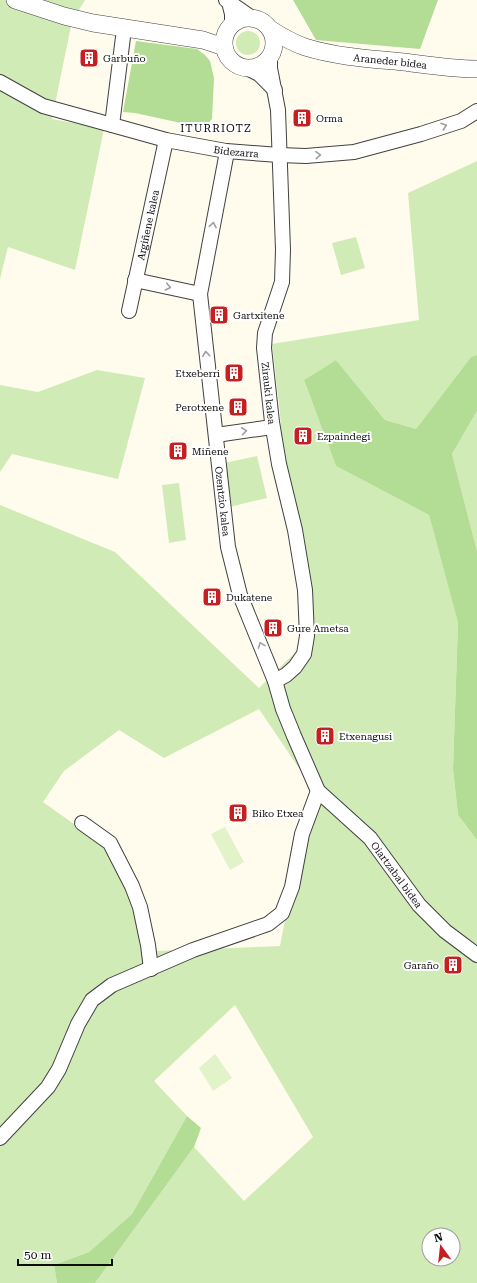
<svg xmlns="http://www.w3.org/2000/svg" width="477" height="1283" viewBox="0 0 477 1283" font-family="'Roboto Serif',serif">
<rect width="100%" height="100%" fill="#fffcee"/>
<path fill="#d0ebb6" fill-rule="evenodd" d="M 0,0 L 85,0 L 72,21 L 52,119 L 104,129 L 75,270 L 8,247 L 0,279 Z
M236 43a12 12 0 1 1 24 0a12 12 0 1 1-24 0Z
M 477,161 L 477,355 L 471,357 L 416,429 L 385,420 L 336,360 L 304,380 L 336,466 L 429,515 L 458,623 L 453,769 L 458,815 L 477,840 L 477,1283 L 95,1283 L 194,1147 L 244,1201 L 313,1137 L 235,1005 L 154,1081 L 187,1116 L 132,1214 L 89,1252 L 54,1265 L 57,1283 L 0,1283 L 0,505 L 115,552 L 259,688 L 317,631 L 285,491 L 280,413 L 272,344 L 419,320 L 408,193 ZM 259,709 L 311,786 L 280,946 L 157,951 L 126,861 L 43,802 L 64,771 L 119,730 L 164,758 ZM 429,1235 L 453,1235 L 453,1259 L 429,1259 Z
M 356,237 L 365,268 L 341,275 L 332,243 Z
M 97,370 L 145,378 L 118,479 L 12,454 L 0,472 L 0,385 L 38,392 Z
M 477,411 L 477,551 L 452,454 Z
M 257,456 L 267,498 L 229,507 L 224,463 Z
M 179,483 L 186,540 L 169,543 L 162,485 Z"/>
<path fill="#b3dd95" d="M 293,0 L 438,0 L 420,49 L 316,40 Z
M 136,41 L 197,49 L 205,55 L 210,61 L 214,78 L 212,119 L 204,128 L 135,113 L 123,112 Z
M 477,355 L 477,411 L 452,454 L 477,551 L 477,840 L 458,815 L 453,769 L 458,623 L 429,515 L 336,466 L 304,380 L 336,360 L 385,420 L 416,429 L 471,357 Z
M 187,1116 L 201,1128 L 194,1147 L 95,1283 L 57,1283 L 54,1265 L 89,1252 L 132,1214 Z"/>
<path fill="#e2f2c9" d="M 225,827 L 244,862 L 230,870 L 211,834 Z
M 215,1054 L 232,1078 L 213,1091 L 199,1068 Z"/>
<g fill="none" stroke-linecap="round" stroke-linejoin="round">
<defs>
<g id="minor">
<path d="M 226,0 L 252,18"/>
<path d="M 229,2 L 232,14 L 232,23"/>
<path id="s1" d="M 270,58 L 270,68 L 278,110 L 283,250 L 282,282 L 265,333 L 264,348 L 272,422 L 279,464 L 295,530 L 305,590 L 307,636 L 304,654 L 295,667 L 286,675 L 275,681"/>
<path d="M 247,68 L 259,74 L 275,90"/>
<path id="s2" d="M 0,82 L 43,106 L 112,125 L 166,140 L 226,151 L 279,155 L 306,156 L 354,152 L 421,134 L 461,121 L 477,111"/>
<path d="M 112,125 L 124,29"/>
<path id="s3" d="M 226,151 L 226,157 L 200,294 L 228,547 L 240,595 L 275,681 L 283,709 L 294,736 L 318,791 L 370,838 L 419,905 L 445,931 L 477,955"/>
<path d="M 135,280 L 200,294"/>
<path id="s4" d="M 129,311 L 166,140"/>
<path d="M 216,435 L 272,427"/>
<path d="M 82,823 L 110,843 L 132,886 L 140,907 L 148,945 L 151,969"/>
<path d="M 0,1138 L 48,1087 L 59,1069 L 78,1024 L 92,1000 L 112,985 L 193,950 L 268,924 L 282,913 L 292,887 L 302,834 L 318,791"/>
</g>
<g id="tertiary">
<path d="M 15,0 L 64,16 L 93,23 L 203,40 L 224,47"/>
<circle cx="249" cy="43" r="25"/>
<path id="s5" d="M 270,29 C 281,36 293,43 305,47 C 337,57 372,59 404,62 C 428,65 453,69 477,69"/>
</g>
</defs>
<use href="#minor" stroke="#414141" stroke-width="16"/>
<use href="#tertiary" stroke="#414141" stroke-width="18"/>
<use href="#minor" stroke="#fff" stroke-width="14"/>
<use href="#tertiary" stroke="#fff" stroke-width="17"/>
</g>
<defs><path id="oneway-chevron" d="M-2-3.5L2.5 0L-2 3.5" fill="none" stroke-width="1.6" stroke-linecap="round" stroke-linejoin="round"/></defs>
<g stroke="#9f9f9f">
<use href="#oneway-chevron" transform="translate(444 126) rotate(-18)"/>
<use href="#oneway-chevron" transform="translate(318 155) rotate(-3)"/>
<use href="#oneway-chevron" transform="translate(213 225) rotate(-79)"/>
<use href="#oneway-chevron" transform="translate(168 287) rotate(12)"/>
<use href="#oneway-chevron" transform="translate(206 354) rotate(-96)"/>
<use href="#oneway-chevron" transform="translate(244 431) rotate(-8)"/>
<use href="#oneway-chevron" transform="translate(261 645) rotate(-111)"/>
</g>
<defs>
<symbol id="building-square" viewBox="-11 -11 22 22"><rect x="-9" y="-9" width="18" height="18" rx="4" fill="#c42022" stroke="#fff"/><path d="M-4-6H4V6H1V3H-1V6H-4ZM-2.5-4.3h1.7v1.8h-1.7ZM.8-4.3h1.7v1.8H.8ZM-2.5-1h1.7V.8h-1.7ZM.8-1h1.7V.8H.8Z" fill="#fff"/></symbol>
</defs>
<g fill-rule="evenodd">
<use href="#building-square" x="78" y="47" width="22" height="22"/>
<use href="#building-square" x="291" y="107" width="22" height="22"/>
<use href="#building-square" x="208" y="304" width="22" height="22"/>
<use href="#building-square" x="223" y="362" width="22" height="22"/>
<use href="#building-square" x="227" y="396" width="22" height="22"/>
<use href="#building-square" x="292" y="425" width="22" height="22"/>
<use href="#building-square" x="167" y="440" width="22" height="22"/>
<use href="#building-square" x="201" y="586" width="22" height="22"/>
<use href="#building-square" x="262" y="617" width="22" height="22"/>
<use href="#building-square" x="314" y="725" width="22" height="22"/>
<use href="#building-square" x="227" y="802" width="22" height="22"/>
<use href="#building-square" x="442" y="954" width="22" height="22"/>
</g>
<g text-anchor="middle" stroke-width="4" stroke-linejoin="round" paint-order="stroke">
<g font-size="10" fill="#0e0e0e" stroke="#fff" text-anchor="start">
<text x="103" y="62">Garbuño</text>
<text x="316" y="122">Orma</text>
<text x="233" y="319">Gartxitene</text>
<text x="220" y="377" text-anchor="end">Etxeberri</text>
<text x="224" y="411" text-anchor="end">Perotxene</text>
<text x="317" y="440">Ezpaindegi</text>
<text x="192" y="455">Miñene</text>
<text x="226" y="601">Dukatene</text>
<text x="287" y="632">Gure Ametsa</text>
<text x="339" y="740">Etxenagusi</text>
<text x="252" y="817">Biko Etxea</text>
<text x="439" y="969" text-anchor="end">Garaño</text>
</g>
<g font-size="10" fill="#0e0e0e" stroke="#fff">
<text dy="4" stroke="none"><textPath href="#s5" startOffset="126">Araneder bidea</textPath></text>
<text dy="4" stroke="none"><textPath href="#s2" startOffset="248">Bidezarra</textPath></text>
<text dy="4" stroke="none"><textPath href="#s4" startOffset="88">Argiñene kalea</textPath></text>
<text dy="4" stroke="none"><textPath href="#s1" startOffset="339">Zirauki kalea</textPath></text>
<text dy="4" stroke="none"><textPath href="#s3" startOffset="354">Ozentzio kalea</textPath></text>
<text dy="4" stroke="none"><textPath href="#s3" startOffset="776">Oiartzabal bidea</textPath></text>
</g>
<g font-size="11" letter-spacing="1" fill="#0e0e0e" stroke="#fff">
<text x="216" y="132">ITURRIOTZ</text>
</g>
</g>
<g transform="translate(441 1247) rotate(345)"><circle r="19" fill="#ffffff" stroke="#9f9f9f"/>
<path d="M0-3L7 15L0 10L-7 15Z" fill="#c42022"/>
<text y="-6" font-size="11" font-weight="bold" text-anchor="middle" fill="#0e0e0e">N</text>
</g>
<path d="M18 1259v6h94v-6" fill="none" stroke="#0e0e0e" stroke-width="2"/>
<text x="24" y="1259" font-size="12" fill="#0e0e0e" stroke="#ffffff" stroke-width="3" paint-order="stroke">50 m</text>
</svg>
